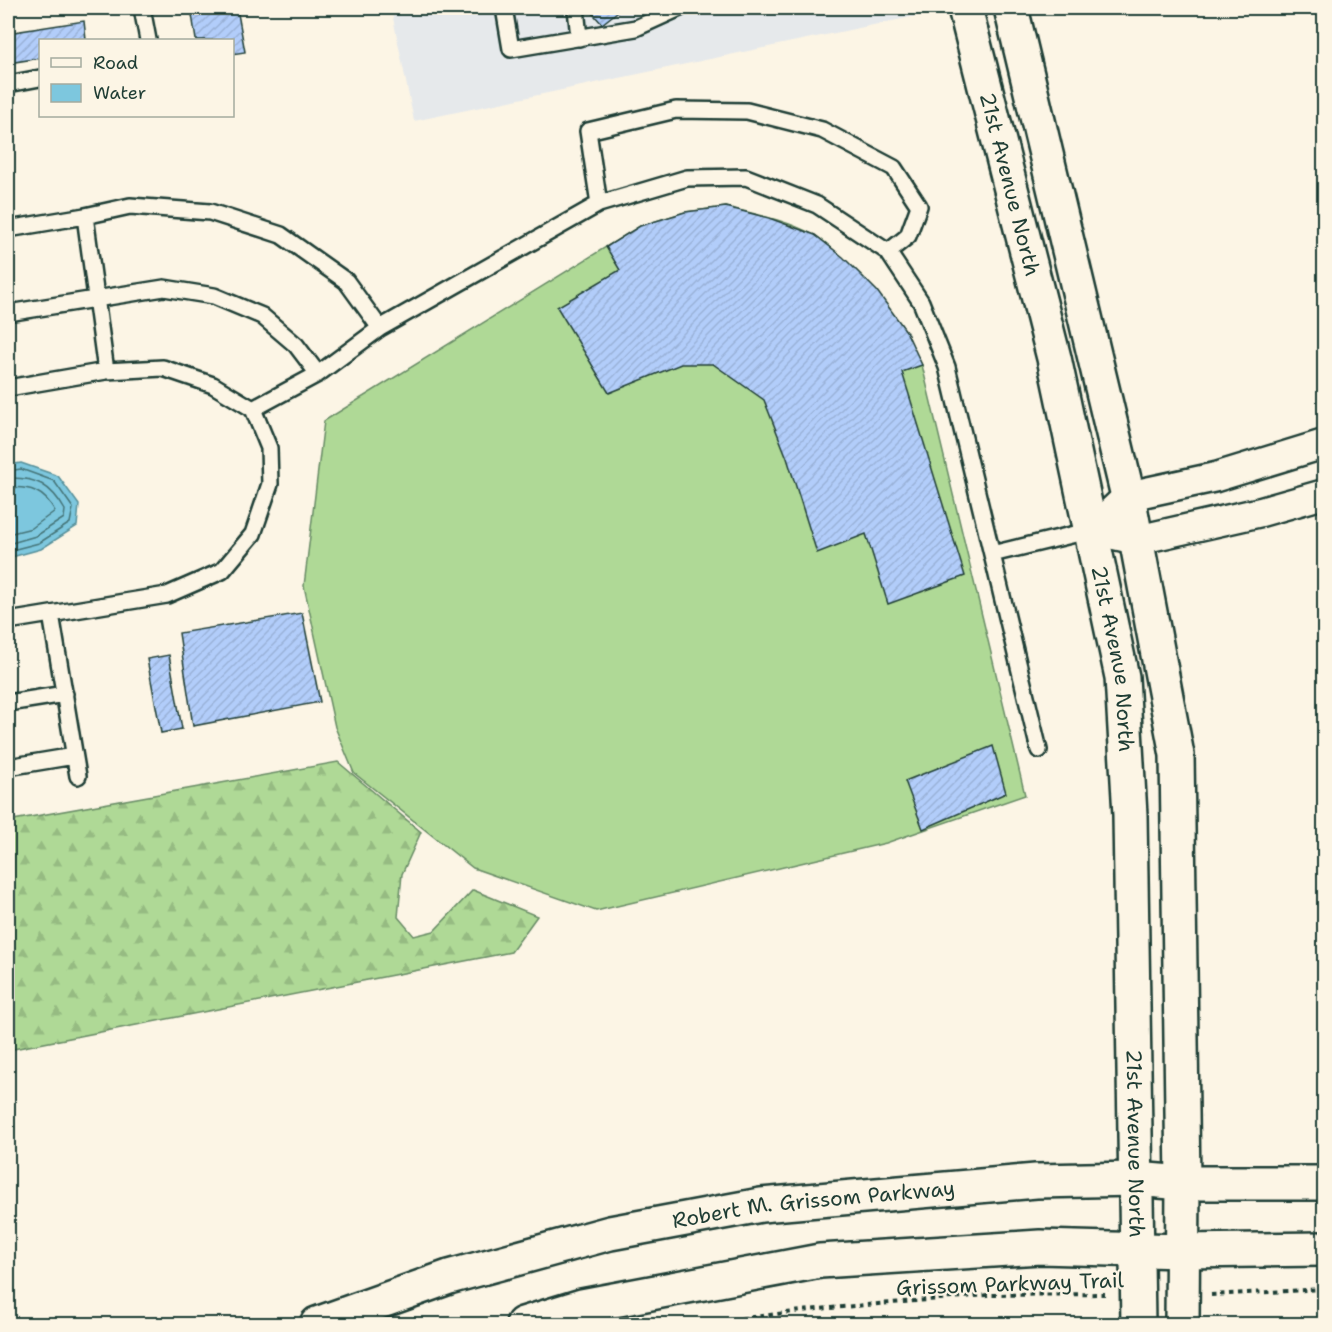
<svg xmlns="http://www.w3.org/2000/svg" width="1332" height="1332" viewBox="0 0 1332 1332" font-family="'Shantell Sans',sans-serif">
<defs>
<pattern id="forest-firs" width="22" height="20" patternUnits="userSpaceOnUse" patternTransform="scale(1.5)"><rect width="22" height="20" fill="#afd996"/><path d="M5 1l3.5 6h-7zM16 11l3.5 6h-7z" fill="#96bb82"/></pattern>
<pattern id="building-hatch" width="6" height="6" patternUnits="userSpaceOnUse" patternTransform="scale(1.5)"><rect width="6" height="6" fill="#b2cdfa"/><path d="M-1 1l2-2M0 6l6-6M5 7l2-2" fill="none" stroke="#99b1d7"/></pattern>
</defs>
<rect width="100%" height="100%" fill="#fcf5e5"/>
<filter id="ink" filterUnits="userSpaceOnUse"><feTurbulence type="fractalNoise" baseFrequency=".0167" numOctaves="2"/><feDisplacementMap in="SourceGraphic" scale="12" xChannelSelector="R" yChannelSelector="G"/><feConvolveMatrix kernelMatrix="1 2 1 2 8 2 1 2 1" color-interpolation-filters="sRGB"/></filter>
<g filter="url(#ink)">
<path fill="#e6e9eb" d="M 391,8 L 942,8 L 940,11 L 414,121 Z"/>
<path fill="url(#forest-firs)" stroke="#678b65" stroke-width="1.5" d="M 338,762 L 421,832 L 402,874 L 398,917 L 414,936 L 434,931 L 473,890 L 537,916 L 511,952 L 8,1050 L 8,821 Z"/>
<path fill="#afd996" stroke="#678b65" stroke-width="1.5" d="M 726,207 C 755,214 787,220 814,235 C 822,239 829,246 836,252 C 875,284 900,320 922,365 L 1025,795 L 886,843 L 596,911 L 473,868 L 354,773 L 335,727 L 304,586 L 324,421 L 640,226 L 685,212 Z"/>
<path fill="#7dc7de" stroke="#57909a" stroke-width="1.5" d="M 21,463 L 58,476 L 79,505 L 77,526 L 41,549 L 8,558 L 8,465 Z"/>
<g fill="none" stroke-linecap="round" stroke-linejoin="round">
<path stroke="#457478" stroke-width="1.5" d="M 8,471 L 21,469 L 54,481 L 73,508 L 70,523 L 39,543 L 8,551
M 8,478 C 36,477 51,485 65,510 L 64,518 L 36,536 L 8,544
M 8,488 C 30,486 44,491 55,511 L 32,528 L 8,534"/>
</g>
<path fill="url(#building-hatch)" stroke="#1f3d34" stroke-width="1.5" d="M 191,8 L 237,8 L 245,52 L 232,54 L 232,40 L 196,40 Z
M 588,8 L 622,8 L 602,24 Z
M 84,21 L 86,40 L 40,40 L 40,58 L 8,63 L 8,33 Z
M 726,207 L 769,218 L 815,235 L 843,257 L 877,291 L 906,331 L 922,365 L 902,372 L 965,576 L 888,604 L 866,534 L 817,553 L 787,458 L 764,400 L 713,364 L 681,364 L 609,393 L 557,307 L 620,270 L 606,247 L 640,226 L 685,212 Z
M 302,613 L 320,702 L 193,726 L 179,633 Z
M 169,655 L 182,729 L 161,733 L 147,659 Z
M 993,746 L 1006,793 L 923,829 L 905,781 Z"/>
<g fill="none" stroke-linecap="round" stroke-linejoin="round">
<defs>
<path id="lane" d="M 142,8 L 148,40
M 504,8 L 511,49 L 636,28 L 680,8
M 576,8 L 579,38
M 8,84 L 40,78
M 599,204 L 588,131 L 676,110 L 747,111 L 822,130 L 894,168 L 919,206 L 908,236 L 888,252
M 85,216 L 106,371
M 8,229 L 85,216 L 130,206 L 210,212 L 281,235 L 346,281 L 380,328
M 8,313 L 164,288 L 214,296 L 262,316 L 296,345 L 318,374
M 8,388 L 106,371 L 163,368 L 213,385 L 253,409 L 269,448 L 270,484 L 253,534 L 222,571 L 167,595 L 8,621
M 253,409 L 318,374 L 380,328 L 599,204 L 687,178 L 746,177 L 817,205 L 888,252 L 921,302 L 947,367 L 1039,750
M 992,554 L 1092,530
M 51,614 L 78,776
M 8,703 L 65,694
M 8,767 L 74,756"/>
<path id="street" d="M 1092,530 L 1128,496 L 1216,477 L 1324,444
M 1092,530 L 1137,540 L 1261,512 L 1324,494"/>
<g id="secondary">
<path id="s1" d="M 965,8 L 1054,358 L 1122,677 L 1130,815 L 1138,1324"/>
<path d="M 1011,8 L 1128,496 L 1177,755 L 1183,1183 L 1182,1324"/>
<path id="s2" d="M 317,1324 L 449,1277 L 610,1233 L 761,1205 L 1036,1181 L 1136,1179 L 1183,1183 L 1324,1183"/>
<path d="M 523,1324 L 582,1306 L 820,1261 L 1040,1247 L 1182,1251 L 1324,1249"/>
</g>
</defs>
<use href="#lane" stroke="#1f3d34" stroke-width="20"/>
<use href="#street" stroke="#1f3d34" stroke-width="33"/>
<use href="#secondary" stroke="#1f3d34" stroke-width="38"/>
<path stroke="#1f3d34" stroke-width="4" stroke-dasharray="4.5 4.5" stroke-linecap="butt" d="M 1211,1295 L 1324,1289
M 697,1324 L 818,1309 L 988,1295 L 1108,1294"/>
<use href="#lane" stroke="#fcf5e5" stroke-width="15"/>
<use href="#street" stroke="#fcf5e5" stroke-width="28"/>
<use href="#secondary" stroke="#fcf5e5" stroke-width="33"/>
</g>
</g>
<g text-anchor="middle" stroke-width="4.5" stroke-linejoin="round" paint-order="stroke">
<g font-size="21" fill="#1f3d34" stroke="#fcf5e5">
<text dy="7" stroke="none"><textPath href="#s1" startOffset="182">21st Avenue North</textPath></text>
<text dy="7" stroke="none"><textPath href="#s1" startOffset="668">21st Avenue North</textPath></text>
<text dy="7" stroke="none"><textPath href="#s1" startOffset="1154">21st Avenue North</textPath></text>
<text dy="7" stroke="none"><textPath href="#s2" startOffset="513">Robert M. Grissom Parkway</textPath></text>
<text transform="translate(1010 1284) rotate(-2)" y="7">Grissom Parkway Trail</text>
</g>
</g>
<rect width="1332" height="1332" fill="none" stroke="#fcf5e5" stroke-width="30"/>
<rect x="15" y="15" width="1302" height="1302" fill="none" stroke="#1f3d34" stroke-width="2" filter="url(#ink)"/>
<rect x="39" y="39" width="195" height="78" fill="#fcf5e5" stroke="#a4ab9e" stroke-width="1.5"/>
<rect x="51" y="58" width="30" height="9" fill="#fcf5e5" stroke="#a4ab9e" stroke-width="1.5"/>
<text x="93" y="69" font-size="18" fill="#1f3d34">Road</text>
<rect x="51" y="84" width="30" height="18" fill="#7dc7de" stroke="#a4ab9e" stroke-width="1.5"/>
<text x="93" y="99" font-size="18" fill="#1f3d34">Water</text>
</svg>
